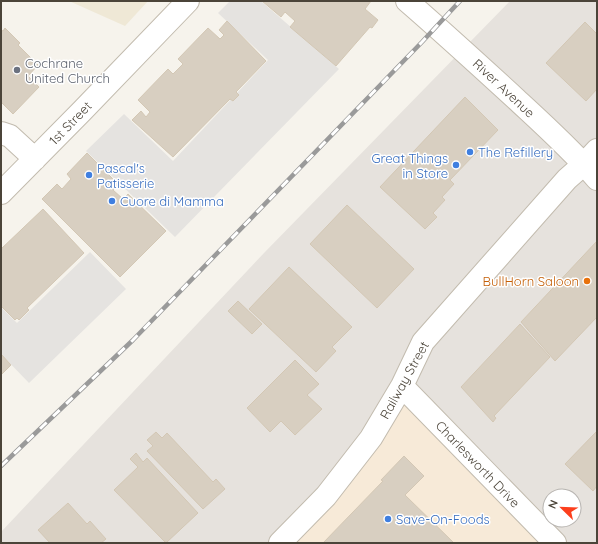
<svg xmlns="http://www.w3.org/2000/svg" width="598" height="544" viewBox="0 0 598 544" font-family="Quicksand,sans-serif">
<rect width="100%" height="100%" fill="#f6f3ec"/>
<path fill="#f7ead8" d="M 402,386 L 554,543 L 279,543 Z"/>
<path fill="#e6e2dd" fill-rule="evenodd" d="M 510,1 L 597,1 L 597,543 L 554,543 L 402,386 L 278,543 L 1,543 L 1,532 L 264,253 ZM 550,496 L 574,496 L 574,520 L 550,520 Z"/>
<path fill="#efe8d6" d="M 69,1 L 148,1 L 125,26 Z"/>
<path fill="#e5e3e0" d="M 230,1 L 261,1 L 339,69 L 175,237 L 86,151 L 124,114 L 173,161 L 268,60 L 218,13 Z
M 90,252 L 126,289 L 29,383 L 1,354 L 1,307 L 17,323 Z"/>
<path fill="#d8cfc1" stroke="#d3c7b4" d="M 262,1 L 371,1 L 365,9 L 378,20 L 372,28 L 370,27 L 336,66 L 290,27 L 295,21 L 285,12 L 281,17 Z
M 227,21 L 266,61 L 236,92 L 239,95 L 233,101 L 230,99 L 173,157 L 132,120 L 141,111 L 146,117 L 150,112 L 138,100 L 168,69 L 173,74 L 183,64 L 178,59 L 208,28 L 220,39 L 224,35 L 219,30 Z
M 585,22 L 597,34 L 597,89 L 586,101 L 546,63 Z
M 5,28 L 20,43 L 18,45 L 38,65 L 28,76 L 39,87 L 13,114 L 1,102 L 1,30 L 3,31 Z
M 465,97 L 498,130 L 450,180 L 454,184 L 442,197 L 445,200 L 433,213 L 437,217 L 425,229 L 380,187 Z
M 87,153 L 118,184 L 113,190 L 123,199 L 128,194 L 166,231 L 120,277 L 42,199 L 57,184 L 62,189 L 71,179 L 67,174 Z
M 347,205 L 414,269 L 377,308 L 310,244 Z
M 43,209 L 84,253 L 27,308 L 29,310 L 19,320 L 17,318 L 15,320 L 1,306 L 1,249 Z
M 597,241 L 597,317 L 555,361 L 521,322 Z
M 289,267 L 352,327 L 332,347 L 336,351 L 316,372 L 249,309 Z
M 238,301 L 262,324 L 252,334 L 228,311 Z
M 520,324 L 550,357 L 494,416 L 496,418 L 493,422 L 461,387 Z
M 1,354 L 11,365 L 1,375 Z
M 295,360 L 319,384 L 307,395 L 322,409 L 295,435 L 281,421 L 270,432 L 247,408 Z
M 597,431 L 597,486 L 593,491 L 565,464 Z
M 156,432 L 162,438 L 167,433 L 213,482 L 216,479 L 225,489 L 203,509 L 147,451 L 153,446 L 147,440 Z
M 136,453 L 143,462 L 147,458 L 198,513 L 166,543 L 114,490 L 138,467 L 130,459 Z
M 404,456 L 424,476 L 405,495 L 454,543 L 323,543 L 383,481 L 381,480 Z
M 68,503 L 87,524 L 90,521 L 106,539 L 101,543 L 50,543 L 38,530 Z"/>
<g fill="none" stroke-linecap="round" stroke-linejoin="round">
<defs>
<path id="minor" d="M 407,1 C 444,33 480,66 516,99 C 544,125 572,150 597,179
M 1,133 L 10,136 L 35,159
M 1,193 L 82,111 L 188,1
M 402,386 L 555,543
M 280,543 L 326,496 L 371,438 L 402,386 L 423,342 L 567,179 L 584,164 L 597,150"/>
</defs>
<use href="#minor" stroke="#c2bbae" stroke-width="24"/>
<use href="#minor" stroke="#fff" stroke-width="22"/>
<defs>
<path id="rail" d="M 1,466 L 133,340 L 422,42 L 460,1"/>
</defs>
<use href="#rail" stroke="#9a9a9a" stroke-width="4.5"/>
<use href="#rail" stroke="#fff" stroke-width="3" stroke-dasharray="9" stroke-linecap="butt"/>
</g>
<circle fill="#6b7280" stroke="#fff" stroke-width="1.5" cx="17" cy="70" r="4"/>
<g fill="#3f7fe0" stroke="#fff" stroke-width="1.5">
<circle cx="470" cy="152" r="4"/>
<circle cx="456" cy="165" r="4"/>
<circle cx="89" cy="175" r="4"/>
<circle cx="112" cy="201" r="4"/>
<circle cx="388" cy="519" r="4"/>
</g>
<circle fill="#e8710a" stroke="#fff" stroke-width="1.5" cx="587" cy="281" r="4"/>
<g text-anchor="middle" stroke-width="3" stroke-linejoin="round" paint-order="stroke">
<g font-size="13" fill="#5b616d" stroke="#fff" text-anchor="start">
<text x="25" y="68">Cochrane<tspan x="25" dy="15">United Church</tspan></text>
</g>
<g font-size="13" fill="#4b4439" stroke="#fff">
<text transform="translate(504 88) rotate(43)" y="5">River Avenue</text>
<text transform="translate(70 123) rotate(-46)" y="5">1st Street</text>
<text transform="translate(404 380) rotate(-61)" y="5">Railway Street</text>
<text transform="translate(478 464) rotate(46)" y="5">Charlesworth Drive</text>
</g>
<g font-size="13" fill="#366cbe" stroke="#fff" text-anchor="start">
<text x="478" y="157">The Refillery</text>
<text x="448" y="163" text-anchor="end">Great Things<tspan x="448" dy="15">in Store</tspan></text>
<text x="97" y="173">Pascal's<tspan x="97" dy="15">Patisserie</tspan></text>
<text x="120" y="206">Cuore di Mamma</text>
<text x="396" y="524">Save-On-Foods</text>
</g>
<g font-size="13" fill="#c56008" stroke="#fff" text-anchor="end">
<text x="579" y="286">BullHorn Saloon</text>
</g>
</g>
<rect width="598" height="544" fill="none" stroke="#4b4439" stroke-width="4"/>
<g transform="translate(562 508) rotate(293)"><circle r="19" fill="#ffffff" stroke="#b7b4b0"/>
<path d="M0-3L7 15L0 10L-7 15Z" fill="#fc3f1d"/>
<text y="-6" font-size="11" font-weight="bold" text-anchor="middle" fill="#4b4439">N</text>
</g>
</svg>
